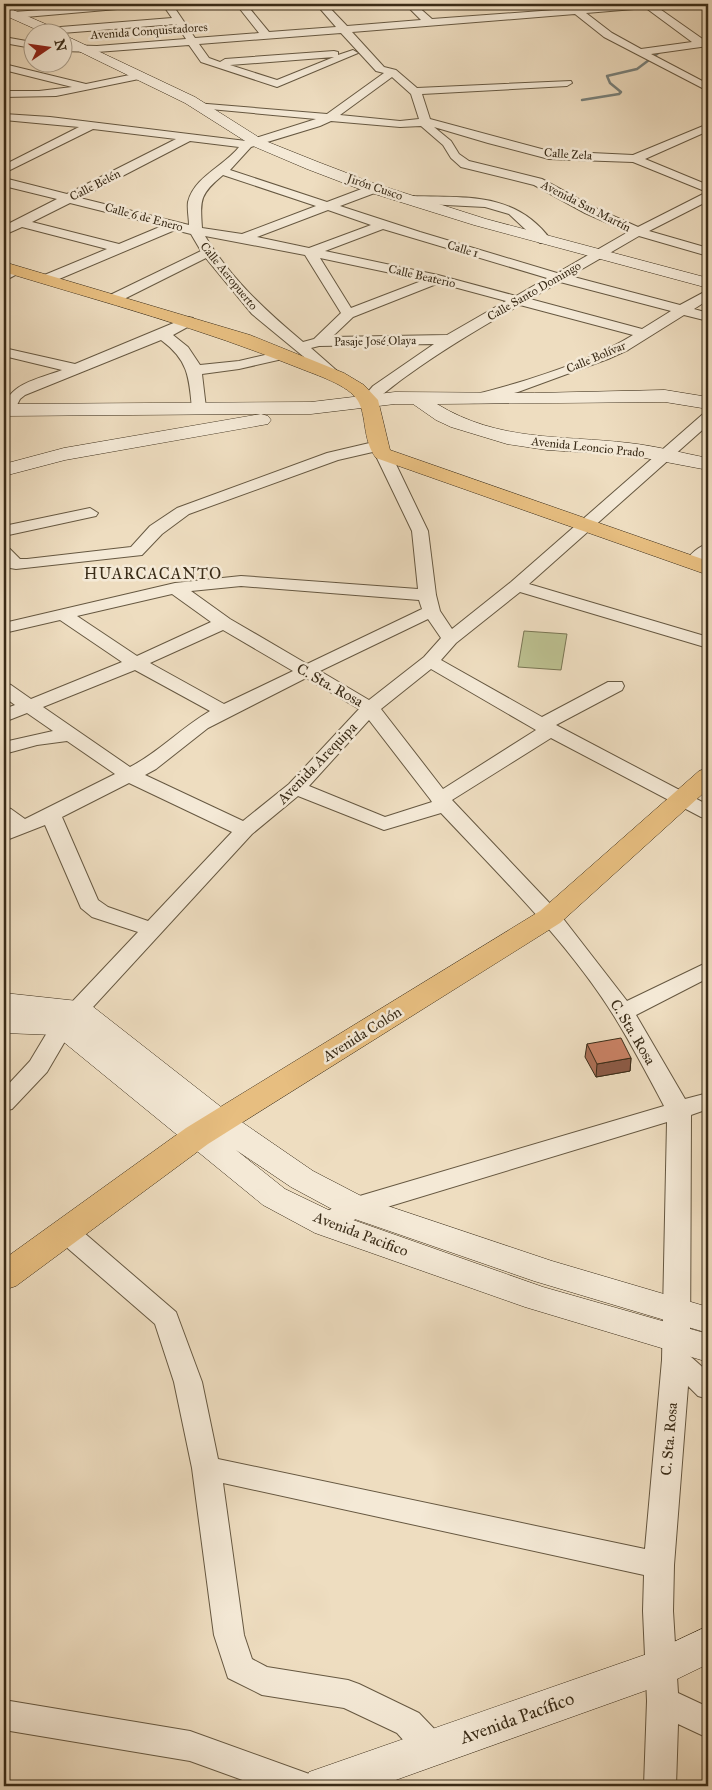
<svg xmlns="http://www.w3.org/2000/svg" width="712" height="1790" viewBox="0 0 712 1790" font-family="'IM FELL Great Primer',serif">
<rect width="100%" height="100%" fill="#eeddc0"/>
<filter id="stains"><feTurbulence type="fractalNoise" baseFrequency=".004" numOctaves="4"/><feColorMatrix values="0 0 0 0 .2 0 0 0 0 .09 0 0 0 0 .02 0 0 0 .5 -.17"/></filter>
<radialGradient id="worn" r=".72"><stop offset=".6" stop-color="#630" stop-opacity="0"/><stop offset="1" stop-color="#630" stop-opacity=".3"/></radialGradient>
<path fill="#bcc090" stroke="#7a7654" d="M 524,631 L 567,634 L 561,670 L 518,667 Z"/>
<g fill="none" stroke-linecap="round" stroke-linejoin="round">
<path stroke="#77807b" stroke-width="2.5" d="M 582,100 L 619,94 L 621,92 L 610,83 L 607,76 L 637,69 L 661,51"/>
<defs>
<path id="street" d="M 123,4 L 172,4 L 195,38 L 259,33 L 236,4 L 246,4 L 269,32 L 336,27 L 316,4 L 326,4 L 347,26 L 421,20 L 405,4 L 415,4 L 432,19 L 568,9 L 569,5 L 572,4 L 579,8 L 668,4 L 666,6 L 657,7 L 704,40 L 708,40 L 708,46 L 651,54 L 708,84 L 708,91 L 604,37 L 575,14 L 352,32 L 384,67 L 396,70 L 417,88 L 571,81 L 572,83 L 567,86 L 422,94 L 430,119 L 549,151 L 633,155 L 708,124 L 708,131 L 645,159 L 708,185 L 708,201 L 649,231 L 708,248 L 708,256 L 639,236 L 570,276 L 680,305 L 708,290 L 708,300 L 694,309 L 708,313 L 708,321 L 684,315 L 628,350 L 608,359 L 518,392 L 474,403 L 469,402 L 467,399 L 469,396 C 521,383 587,363 633,335 L 520,305 C 481,327 444,349 408,375 C 400,380 373,403 368,404 L 361,400 L 373,386 L 434,344 L 319,346 L 311,348 L 344,377 L 337,381 L 332,380 L 252,314 L 206,258 L 118,302 L 108,302 L 106,299 L 108,296 L 201,251 L 191,234 L 175,230 L 52,282 L 42,282 L 40,279 L 42,276 L 107,249 L 22,227 L 4,235 L 4,226 L 57,199 L 4,186 L 4,178 L 67,194 L 176,139 L 93,129 L 4,173 L 4,165 L 79,127 L 4,120 L 4,114 L 50,117 L 246,141 L 316,119 L 199,108 L 193,105 L 195,103 L 327,114 L 384,73 L 376,71 L 341,33 L 199,44 L 209,58 L 220,62 L 225,59 L 334,51 L 338,52 L 338,55 L 353,50 L 358,53 L 277,87 L 201,62 L 189,45 L 97,52 L 62,51 L 62,45 L 97,46 L 186,39 L 176,24 L 62,33 L 43,31 L 48,28 L 172,18 L 163,5 L 14,18 L 9,15 L 14,12 ZM 646,8 L 692,42 L 641,49 L 612,33 L 586,13 ZM 334,57 L 277,80 L 230,65 ZM 392,77 L 411,94 L 419,119 L 400,121 L 340,115 ZM 331,121 L 400,127 L 421,126 L 443,145 L 451,158 L 461,167 L 534,185 L 585,213 L 628,232 L 557,273 L 420,232 L 340,206 L 380,191 L 382,188 L 380,185 L 372,185 L 327,202 L 230,170 L 251,147 L 320,126 ZM 434,127 L 488,143 L 549,159 L 633,162 L 707,192 L 638,227 L 593,207 L 542,179 L 469,161 L 459,154 L 451,141 ZM 190,141 L 239,147 C 224,166 194,177 188,202 C 187,209 189,218 189,225 L 80,198 ZM 223,175 L 316,206 L 242,234 L 202,228 C 200,199 200,194 223,175 ZM 70,203 L 162,226 L 119,244 L 32,222 ZM 328,210 L 371,225 L 309,248 L 257,237 ZM 383,229 L 547,278 L 516,296 L 438,275 L 325,251 ZM 205,236 L 305,255 L 341,313 L 314,339 L 303,342 C 266,311 230,278 205,236 ZM 320,258 L 424,280 L 351,308 ZM 560,282 L 671,311 L 642,329 L 530,299 ZM 439,283 L 506,301 L 447,335 L 332,337 L 353,317 Z
M 4,37 L 32,42 L 32,48 L 4,43 Z
M 4,64 L 86,84 L 139,73 L 144,76 L 139,79 L 56,96 L 4,97 L 4,91 L 39,91 L 72,87 L 4,70 Z
M 411,196 C 465,198 515,191 551,240 L 550,243 L 540,243 L 509,214 L 485,207 L 407,203 L 405,200 Z
M 16,267 L 23,271 L 4,281 L 4,272 Z
M 188,317 L 193,318 L 195,321 L 193,324 L 173,335 L 188,347 L 200,365 L 239,361 L 282,351 L 289,355 L 287,358 L 239,369 L 202,374 L 206,408 L 199,412 L 192,408 C 189,376 188,360 161,340 L 25,395 L 20,399 L 13,413 L 4,413 C 4,384 39,379 62,370 L 4,356 L 4,348 L 75,364 Z
M 708,412 L 708,425 L 529,584 L 708,637 L 708,648 L 520,592 L 456,643 L 441,660 L 542,717 L 608,682 L 622,682 L 624,686 L 622,690 L 556,725 L 708,805 L 708,819 L 701,817 L 551,738 L 452,800 L 558,912 L 627,1001 L 708,962 L 708,978 L 636,1015 L 685,1099 L 708,1093 L 708,1109 L 691,1115 L 690,1356 L 708,1372 L 708,1399 L 698,1396 L 688,1386 L 674,1565 L 673,1611 L 678,1693 L 708,1707 L 708,1738 L 678,1724 L 676,1786 L 644,1786 L 647,1701 L 643,1611 L 644,1575 L 223,1483 L 244,1635 L 252,1659 L 267,1667 L 348,1680 L 359,1684 L 419,1713 L 443,1738 L 448,1749 L 443,1760 L 432,1764 L 421,1760 L 397,1733 L 344,1708 L 262,1695 L 228,1678 L 214,1635 L 192,1468 L 174,1382 L 155,1324 L 57,1239 L 53,1232 L 57,1225 L 66,1223 L 75,1225 L 176,1312 L 202,1382 L 218,1459 L 645,1549 L 662,1360 L 667,1122 L 364,1214 C 349,1222 335,1236 318,1231 L 314,1224 L 318,1217 L 346,1200 L 664,1106 C 648,1076 632,1045 614,1016 C 567,941 501,877 441,813 L 384,830 L 298,796 L 252,834 L 71,1031 L 47,1072 L 12,1109 L 4,1111 L 4,1089 L 30,1061 L 54,1021 L 138,932 L 92,917 L 81,908 L 45,825 L 4,841 L 4,828 L 8,826 L 4,822 L 4,807 L 11,809 L 25,819 L 115,774 L 67,741 L 37,745 L 4,754 L 4,742 L 53,731 L 27,713 L 4,722 L 4,709 L 15,705 L 4,697 L 4,683 L 11,685 L 31,699 L 122,662 L 60,620 L 4,633 L 4,623 L 175,583 L 241,576 L 418,589 L 412,531 L 375,454 L 377,451 L 338,460 L 189,514 L 162,534 L 142,555 L 16,569 L 10,568 L 4,562 L 4,548 L 10,549 L 20,559 L 27,559 L 131,547 L 150,526 L 177,508 L 327,453 L 378,441 L 383,443 L 386,446 L 383,449 L 391,454 L 428,531 L 436,595 L 440,611 L 452,629 L 511,582 L 703,414 ZM 241,586 L 419,600 L 422,609 L 307,664 L 230,619 L 191,591 ZM 172,594 L 211,622 L 137,656 L 77,616 ZM 428,619 L 441,638 L 424,657 L 369,700 L 320,671 ZM 223,630 L 293,671 L 224,704 L 150,663 ZM 431,669 L 536,730 L 443,789 L 381,709 ZM 135,670 L 210,711 C 182,727 159,752 130,767 L 43,707 ZM 306,678 L 359,709 L 289,784 L 243,821 L 145,775 L 156,769 L 208,728 ZM 369,720 L 430,799 L 432,802 L 385,817 L 309,786 ZM 129,783 L 232,832 L 148,921 L 108,907 L 98,900 L 62,817 Z
M 90,508 L 98,513 L 96,516 L 4,536 L 4,526 Z
M 708,544 L 708,558 L 699,566 L 687,566 L 685,562 C 690,554 699,546 708,544 Z
M 4,1700 L 190,1731 L 312,1775 L 316,1786 L 259,1786 L 190,1761 L 4,1730 Z"/>
<path id="secondary" d="M 4,6 L 57,29 L 59,32 L 42,32 L 4,15 Z
M 62,34 L 195,97 L 263,140 L 318,162 L 373,183 L 486,219 L 708,278 L 708,288 L 474,225 L 362,190 L 307,169 L 253,146 L 185,103 L 62,43 Z
M 665,390 L 708,397 L 708,409 L 665,402 L 437,404 C 499,442 561,435 629,443 C 656,446 682,453 708,458 L 708,470 L 629,455 L 547,450 L 507,444 L 451,427 L 436,420 L 413,404 L 395,404 L 311,414 L 261,414 L 268,416 L 271,420 L 268,424 L 65,460 L 4,476 L 4,464 L 64,448 L 261,414 L 4,416 L 4,404 L 311,402 L 395,392 L 534,393 Z
M 4,993 L 87,1002 L 230,1114 L 313,1171 L 367,1199 L 552,1261 L 708,1307 L 708,1333 L 534,1281 L 343,1215 L 291,1187 L 236,1150 L 285,1189 L 339,1215 L 543,1287 L 708,1334 L 708,1362 L 525,1307 L 315,1233 L 263,1205 L 55,1035 L 4,1033 L 4,1013 L 22,1014 L 4,1013 Z
M 708,1626 L 708,1664 L 675,1680 L 379,1786 L 303,1786 L 309,1772 L 650,1653 Z"/>
<path id="primary" d="M 4,262 L 250,335 L 344,373 L 364,385 L 378,400 L 390,450 L 708,561 L 708,575 L 376,458 C 362,439 367,416 358,401 C 349,385 316,375 299,368 C 203,329 103,302 4,272 Z
M 708,768 L 708,789 L 560,923 L 208,1144 L 16,1286 L 4,1290 L 4,1259 L 186,1128 L 540,911 L 699,771 Z"/>
</defs>
<use href="#street" stroke="#665841" stroke-width="2"/>
<use href="#secondary" stroke="#392b17" stroke-width="1"/>
<use href="#primary" stroke="#392b17" stroke-width="1"/>
<use href="#street" fill="#f4e9d6" fill-rule="evenodd"/>
<use href="#secondary" fill="#f4e9d6" fill-rule="evenodd"/>
<use href="#primary" fill="#e7be80" fill-rule="evenodd"/>
</g>
<path fill="#ad7057" stroke="#392b17" d="M 587,1044 L 631,1058 L 630,1071 L 596,1077 L 585,1057 Z"/>
<path fill="#8d5b47" stroke="#392b17" d="M 631,1058 L 630,1071 L 596,1077 L 597,1064 Z"/>
<path fill="#c98265" stroke="#392b17" d="M 621,1038 L 631,1058 L 597,1064 L 587,1044 Z"/>
<g text-anchor="middle" stroke-width="5" stroke-linejoin="round" paint-order="stroke">
<g font-size="12" fill="#392b17" stroke="#f4e9d6">
<text transform="translate(149 31) rotate(-4)" y="4">Avenida Conquistadores</text>
<text transform="translate(568 154) rotate(4)" y="4">Calle Zela</text>
<text transform="translate(95 185) rotate(-27)" y="4">Calle Belén</text>
<text transform="translate(375 187) rotate(19)" y="4">Jirón Cusco</text>
<text transform="translate(586 206) rotate(27)" y="4">Avenida San Martín</text>
<text transform="translate(144 217) rotate(15)" y="4">Calle 6 de Enero</text>
<text transform="translate(463 249) rotate(17)" y="4">Calle 1</text>
<text transform="translate(229 276) rotate(51)" y="4">Calle Aeropuerto</text>
<text transform="translate(422 276) rotate(13)" y="4">Calle Beaterio</text>
<text transform="translate(534 291) rotate(-30)" y="4">Calle Santo Domingo</text>
<text transform="translate(375 341) rotate(-1)" y="4">Pasaje José Olaya</text>
<text transform="translate(596 357) rotate(-23)" y="4">Calle Bolívar</text>
<text transform="translate(588 447) rotate(6)" y="4">Avenida Leoncio Prado</text>
</g>
<g font-size="15" fill="#392b17" stroke="#f4e9d6">
<text transform="translate(330 685) rotate(29)" y="5">C. Sta. Rosa</text>
<text transform="translate(317 763) rotate(-46)" y="5">Avenida Arequipa</text>
<text transform="translate(633 1032) rotate(59)" y="5">C. Sta. Rosa</text>
<text transform="translate(362 1034) rotate(-32)" y="5">Avenida Colón</text>
<text transform="translate(361 1234) rotate(21)" y="5">Avenida Pacifico</text>
<text transform="translate(669 1439) rotate(-85)" y="5">C. Sta. Rosa</text>
</g>
<g font-size="16" letter-spacing="1" fill="#392b17" stroke="#f4e9d6">
<text x="153" y="579">HUARCACANTO</text>
</g>
<g font-size="18" fill="#392b17" stroke="#f4e9d6">
<text transform="translate(517 1718) rotate(-20)" y="6">Avenida Pacífico</text>
</g>
</g>
<rect width="712" height="1790" fill="none" stroke="#eeddc0" stroke-width="20"/>
<rect x="5" y="5" width="702" height="1780" fill="none" stroke="#392b17" stroke-width="2.5"/>
<rect x="10" y="10" width="692" height="1770" fill="none" stroke="#392b17"/>
<g transform="translate(48 48) rotate(77)"><circle r="24" fill="#f4e9d6" stroke="#a99d8a"/>
<path d="M0-4L9 19L0 12L-9 19Z" fill="#8f2418"/>
<text y="-8" font-size="14" font-weight="bold" text-anchor="middle" fill="#392b17">N</text>
</g>
<rect width="100%" height="100%" filter="url(#stains)"/>
<rect width="100%" height="100%" fill="url(#worn)"/>
</svg>
